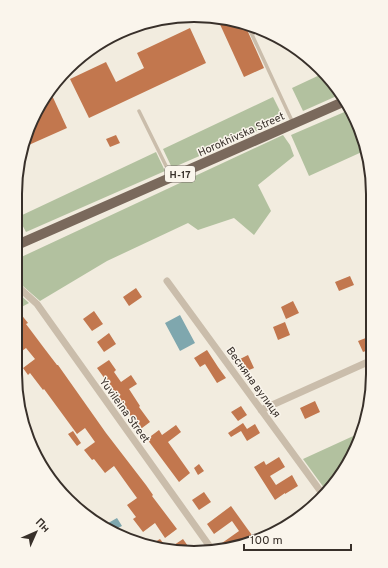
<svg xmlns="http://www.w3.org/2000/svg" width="388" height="568" viewBox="0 0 388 568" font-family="Overpass,sans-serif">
<rect width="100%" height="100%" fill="#f2ecdf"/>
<path fill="#b2c19f" d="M 324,73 L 339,95 L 303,111 L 292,88 Z
M 273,97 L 284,119 L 172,168 L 163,149 Z
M 349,110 L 359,125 L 364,151 L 309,176 L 291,135 Z
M 283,135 L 290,145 L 294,156 L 258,185 L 271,211 L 254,235 L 234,218 L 198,230 L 188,223 L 107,261 L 40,301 L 16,280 L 17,259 Z
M 156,152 L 165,171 L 26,232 L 18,217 Z
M 16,291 L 29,303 L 16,310 Z
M 362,432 L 354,453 L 327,492 L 303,459 Z"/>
<path fill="#7fa7ae" d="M 180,315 L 195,343 L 180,351 L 165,323 Z
M 117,518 L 122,526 L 112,531 L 103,526 Z"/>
<path fill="#c2774e" d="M 218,20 L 245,25 L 264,68 L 244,77 Z
M 190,28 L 206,63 L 89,118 L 70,79 L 106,62 L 116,82 L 144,68 L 137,53 Z
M 50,91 L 67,128 L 22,148 L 34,115 Z
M 116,135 L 120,143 L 110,147 L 106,139 Z
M 350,276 L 354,285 L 339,291 L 335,282 Z
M 136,288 L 142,297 L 129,306 L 123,297 Z
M 293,301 L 299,313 L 286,319 L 281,307 Z
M 94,311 L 103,324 L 92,331 L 83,319 Z
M 20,313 L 28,323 L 26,324 L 44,348 L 57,365 L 58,365 L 106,433 L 146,485 L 153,495 L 152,496 L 177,529 L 165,538 L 155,523 L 143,532 L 133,519 L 136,517 L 127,505 L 137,498 L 129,487 L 114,466 L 105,473 L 94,459 L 92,460 L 84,450 L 95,442 L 85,428 L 77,434 L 44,389 L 43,390 L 30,373 L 28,375 L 23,368 L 35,359 L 26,348 L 15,356 L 16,316 Z
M 285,322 L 290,335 L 278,340 L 273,327 Z
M 109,333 L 116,344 L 104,352 L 97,342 Z
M 371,336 L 371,349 L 363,352 L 358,341 Z
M 207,350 L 218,367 L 226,378 L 217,383 L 205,364 L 200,367 L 194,358 Z
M 248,355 L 254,368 L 244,372 L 238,360 Z
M 109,360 L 116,370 L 114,372 L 121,382 L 131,375 L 137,384 L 129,389 L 140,406 L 139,407 L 150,422 L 138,431 L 131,420 L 133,419 L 116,397 L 115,398 L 108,388 L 110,386 L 97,368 Z
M 315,401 L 320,412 L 305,419 L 300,408 Z
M 241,406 L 247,415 L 238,421 L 231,412 Z
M 243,423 L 247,429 L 255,424 L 260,433 L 247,441 L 241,431 L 231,437 L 228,433 Z
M 176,425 L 181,432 L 168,442 L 190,473 L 179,482 L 147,439 L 159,430 L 162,435 Z
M 73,431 L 81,443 L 77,446 L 68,434 Z
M 279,457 L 285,467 L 270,476 L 276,485 L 292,475 L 298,486 L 285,494 L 285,493 L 275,500 L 254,467 L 264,461 L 266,465 Z
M 199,464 L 204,471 L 198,475 L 194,468 Z
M 204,492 L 211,502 L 199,510 L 192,500 Z
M 231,506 L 254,538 L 249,542 L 227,550 L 222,543 L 239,531 L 232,521 L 214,534 L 207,524 Z
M 160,539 L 164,544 L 160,547 L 156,546 L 153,543 Z
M 183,539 L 190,549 L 186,552 L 182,553 L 168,549 Z"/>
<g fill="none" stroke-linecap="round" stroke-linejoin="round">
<path stroke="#cabdab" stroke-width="3.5" d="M 248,26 L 293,123
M 139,111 L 171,176"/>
<path stroke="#cabdab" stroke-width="7" d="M 167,281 L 324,496
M 16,285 L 37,304 L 213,551
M 261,410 L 370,361"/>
<path stroke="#7a695c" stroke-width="10" d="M 17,245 L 343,102"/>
</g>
<g text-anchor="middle" stroke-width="3" stroke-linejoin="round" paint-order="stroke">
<rect fill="#faf5ec" stroke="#726b64" stroke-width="1" x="165" y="166" width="30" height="16" rx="3"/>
<g font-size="10" font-weight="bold" fill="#38302a">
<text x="180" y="178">Н-17</text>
</g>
<g font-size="11" fill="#38302a" stroke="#faf5ec">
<text transform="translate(241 134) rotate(-24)" y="4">Horokhivska Street</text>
<text transform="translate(254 382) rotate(54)" y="4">Весняна вулиця</text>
<text transform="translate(125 410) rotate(54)" y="4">Yuvileina Street</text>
</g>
</g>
<path d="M0 0H388V568H0ZM194 22H194A172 172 0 0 1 366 194V374A172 172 0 0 1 194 546H194A172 172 0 0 1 22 374V194A172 172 0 0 1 194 22Z" fill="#faf5ec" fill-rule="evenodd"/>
<path fill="none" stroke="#38302a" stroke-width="2" d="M194 22H194A172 172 0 0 1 366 194V374A172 172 0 0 1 194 546H194A172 172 0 0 1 22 374V194A172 172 0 0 1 194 22Z"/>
<g transform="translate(36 532) rotate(45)" stroke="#faf5ec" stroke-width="3" paint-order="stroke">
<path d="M0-3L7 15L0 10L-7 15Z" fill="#38302a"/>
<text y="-6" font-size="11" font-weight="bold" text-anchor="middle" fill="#38302a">Пн</text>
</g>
<path d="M244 544v6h107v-6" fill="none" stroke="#38302a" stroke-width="2"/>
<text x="250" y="544" font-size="12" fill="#38302a" stroke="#faf5ec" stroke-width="3" paint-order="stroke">100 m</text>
</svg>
